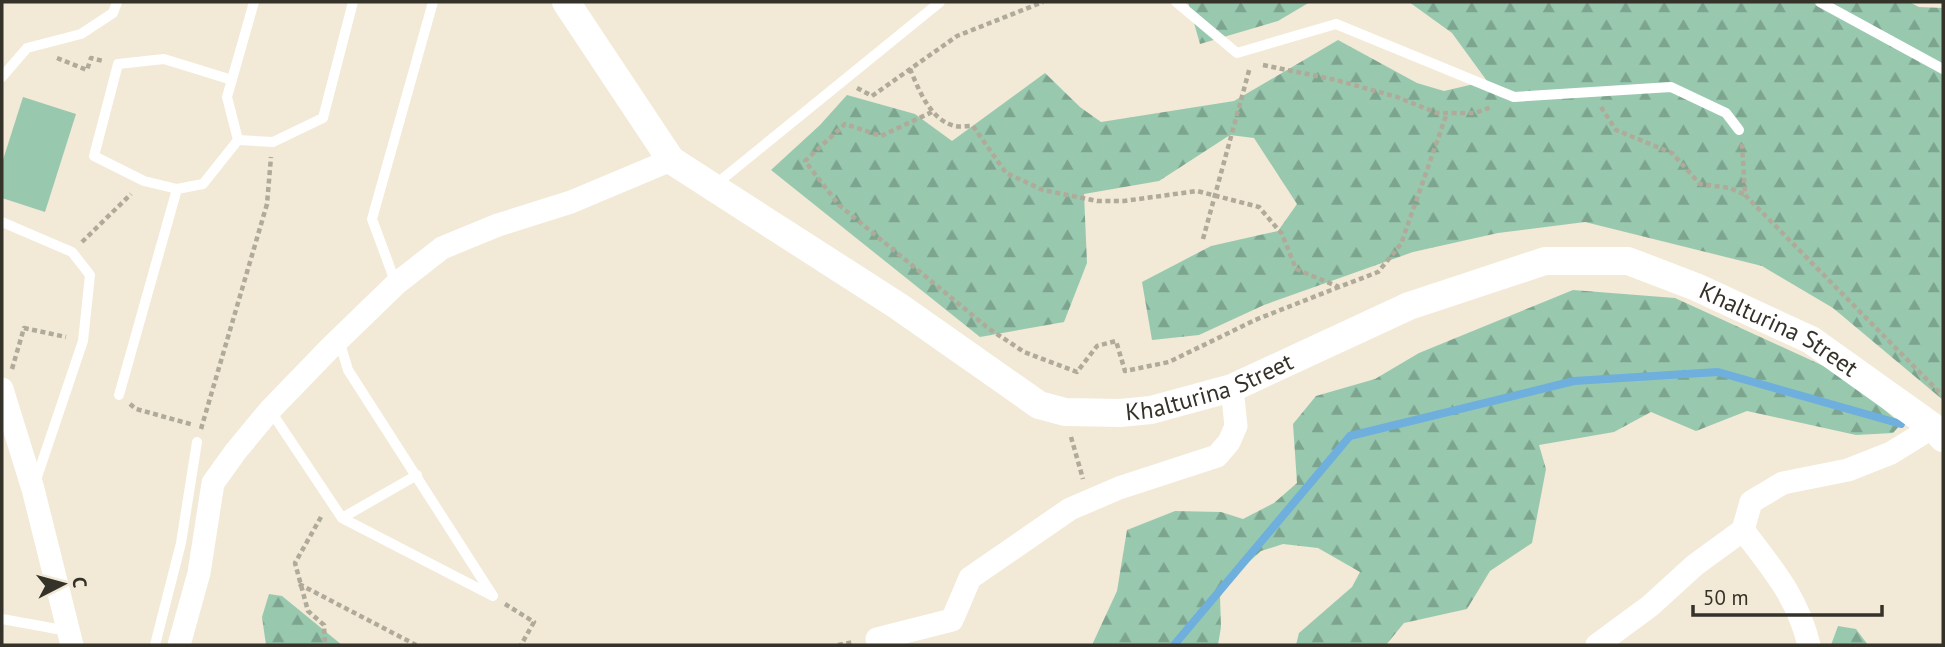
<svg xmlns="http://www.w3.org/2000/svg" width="1945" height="647" viewBox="0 0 1945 647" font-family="'PT Sans',sans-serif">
<defs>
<pattern id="forest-firs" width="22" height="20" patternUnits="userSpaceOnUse" patternTransform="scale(1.75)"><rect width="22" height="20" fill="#98c9af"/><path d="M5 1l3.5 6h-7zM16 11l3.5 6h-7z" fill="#7da48f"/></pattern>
</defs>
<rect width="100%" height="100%" fill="#f2e9d6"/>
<path fill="url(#forest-firs)" d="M 1188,2 L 1310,2 L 1278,21 L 1200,44 Z
M 1409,2 L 1909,2 L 1919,7 L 1943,8 L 1943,400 L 1833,308 L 1762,266 L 1585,222 L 1498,233 L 1413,252 L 1264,305 L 1199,335 L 1152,340 L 1142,282 L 1211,246 L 1278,231 L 1297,204 L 1254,138 L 1230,135 L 1159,181 L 1084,194 L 1087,263 L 1064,322 L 980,337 L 771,170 L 820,125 L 847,95 L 915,114 L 952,141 L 1045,73 L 1080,107 L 1101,122 L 1234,101 L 1338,40 L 1417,83 L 1444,91 L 1487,81 L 1452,33 Z
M 1573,290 L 1675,298 L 1828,368 L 1864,392 L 1901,424 L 1893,433 L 1856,435 L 1747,411 L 1696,431 L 1651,412 L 1614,432 L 1539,445 L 1546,469 L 1532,543 L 1490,571 L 1467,609 L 1404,623 L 1386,645 L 1296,645 L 1299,633 L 1352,587 L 1360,572 L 1318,548 L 1283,544 L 1261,551 L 1230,579 L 1220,597 L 1221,627 L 1218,645 L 1092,645 L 1117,591 L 1127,530 L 1175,511 L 1221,512 L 1243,519 L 1274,503 L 1297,483 L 1293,424 L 1316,396 L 1375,379 L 1419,353 Z
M 269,594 L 282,596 L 342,645 L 266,645 L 262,617 Z
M 1838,626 L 1856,629 L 1868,645 L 1831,645 Z"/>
<path fill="#98c9af" d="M 23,97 L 76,114 L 45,212 L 2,198 L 2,163 Z"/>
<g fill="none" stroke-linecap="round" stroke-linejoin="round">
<path stroke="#6eafdd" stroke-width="8" d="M 1174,645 L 1350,436 L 1574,381 L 1718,372 L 1901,424"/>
<path stroke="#b0aa9a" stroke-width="4.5" stroke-dasharray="5 3.5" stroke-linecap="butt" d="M 57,58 L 87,70 L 91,58 L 103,61
M 1263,65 L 1336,80 L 1397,97 L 1437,113 L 1475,113 L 1491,107
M 910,69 C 919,90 930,120 955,126 C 960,127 967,126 973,126 L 1006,173 L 1043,190 L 1097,201 L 1124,201 L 1197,191 L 1259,207 L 1282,234 L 1296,269 L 1339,287 L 1378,272 L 1401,244 L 1447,113
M 857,88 L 872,96 L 957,36 L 1043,2
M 1601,107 L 1616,130 L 1672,153 L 1700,184 L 1730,188 L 1745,195
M 932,112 L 881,136 L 845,124 L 805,161 L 839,205 L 988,328 L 1024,352 L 1077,372 L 1097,346 L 1116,341 L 1125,371 L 1169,362 L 1255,320 L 1339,287
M 1742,144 L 1745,195 L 1943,396
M 1203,239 L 1250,67
M 82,242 L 131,194
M 12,369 L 24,328 L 66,337
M 130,404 L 136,409 L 194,425
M 201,429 L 267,204 L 271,157
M 1071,437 L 1083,479
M 321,517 L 295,563 L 308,611 L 324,625 L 325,645
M 299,584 L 416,645
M 505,604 L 534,622 L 521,645
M 838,645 L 854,642"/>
<path stroke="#fff" stroke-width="10" d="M 1176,2 L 1237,53 L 1336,24 L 1514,97 L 1671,87 L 1726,113 L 1739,130
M 1820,2 L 1943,69
M 2,77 L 27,48 L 81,34 L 113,13 L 117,2
M 238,140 L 273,142 L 323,118 L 353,2
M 238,140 L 227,97 L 254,2
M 715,185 L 940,2
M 177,189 L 144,181 L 94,156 L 118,64 L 164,59 L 232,80
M 2,222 L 72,252 L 90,275 L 83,341 L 35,483
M 396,284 L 372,219 L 433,2
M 119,395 L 177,189 L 203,184 L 238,140
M 270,410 L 342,518 L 493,596 L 348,370 L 339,340
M 342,518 L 417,475
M 2,619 L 68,631
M 155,645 L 181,543 L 197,442"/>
<path stroke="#fff" stroke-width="23" d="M 2,389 L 33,489 L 72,645
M 877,639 L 952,620 L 970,578 L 1070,509 L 1119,488 L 1217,456 L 1229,442 L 1236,426 L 1232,388
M 179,645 L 199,573 L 213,483 L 236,451 L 270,410 L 330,348 L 396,284 L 442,248 L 498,225 L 571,202 L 671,160
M 1597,645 L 1650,606 L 1695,565 L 1743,530
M 1809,645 C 1797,596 1773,570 1743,530 L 1751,502 L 1783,483 L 1848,470 L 1891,453 L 1933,427"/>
<path stroke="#fff" stroke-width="28" id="s1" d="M 566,2 L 671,160 L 898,306 L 1039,405 L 1065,412 L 1120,413 L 1151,410 L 1232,388 L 1409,306 L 1545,261 L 1628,261 L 1696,287 L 1811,340 L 1933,427 L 1943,438"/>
</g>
<g text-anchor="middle" stroke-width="5" stroke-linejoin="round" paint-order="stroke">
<g font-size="24" fill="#35322a" stroke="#f2e9d6">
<text dy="8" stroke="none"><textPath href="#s1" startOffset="1416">Khalturina Street</textPath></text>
<text dy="8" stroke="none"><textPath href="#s1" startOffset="807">Khalturina Street</textPath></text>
</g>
</g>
<rect width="1945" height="647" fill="none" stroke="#35322a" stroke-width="7"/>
<g transform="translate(63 584) rotate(84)" stroke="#f2e9d6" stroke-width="5" paint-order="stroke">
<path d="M0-5L12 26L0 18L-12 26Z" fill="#35322a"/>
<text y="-10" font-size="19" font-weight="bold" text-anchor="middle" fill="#35322a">С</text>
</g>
<path d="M1693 605v10h189v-10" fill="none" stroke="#35322a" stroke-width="3.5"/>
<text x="1703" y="605" font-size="21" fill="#35322a" stroke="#f2e9d6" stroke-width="5" paint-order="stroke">50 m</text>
</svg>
